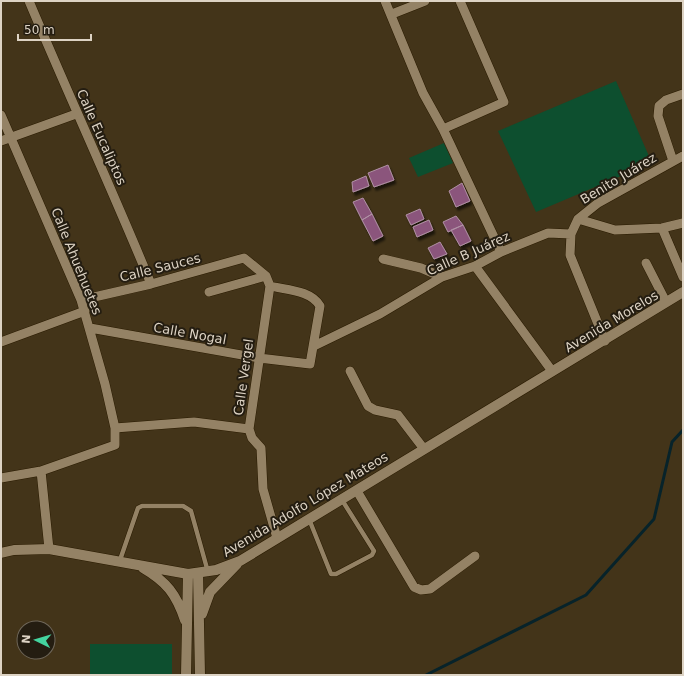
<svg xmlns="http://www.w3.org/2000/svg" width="684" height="676" viewBox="0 0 684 676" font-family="'DejaVu Sans',sans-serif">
<defs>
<filter id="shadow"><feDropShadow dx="2" dy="3.5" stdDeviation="1" flood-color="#0009"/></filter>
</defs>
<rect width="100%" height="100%" fill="#433419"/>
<path fill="#0d4f2f" d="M 616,81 L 652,163 L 536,212 L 498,131 Z
M 444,143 L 453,163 L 418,177 L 409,158 Z
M 90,644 L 172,644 L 172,675 L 90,675 Z"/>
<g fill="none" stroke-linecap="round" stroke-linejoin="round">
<path stroke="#07232a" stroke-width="3" d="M 426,675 L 586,595 L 654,519 L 672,442 L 683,430"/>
</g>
<path fill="#8b547b" stroke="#b091a5" filter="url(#shadow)" d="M 388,165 L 394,180 L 374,187 L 368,173 Z
M 366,176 L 369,186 L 353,192 L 352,182 Z
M 462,183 L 470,201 L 456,207 L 449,191 Z
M 363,198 L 372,214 L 362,220 L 353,202 Z
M 420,209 L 424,219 L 411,225 L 406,215 Z
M 372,214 L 383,236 L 373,241 L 362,220 Z
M 456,216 L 463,225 L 448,232 L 443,222 Z
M 429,220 L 433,230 L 417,237 L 413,227 Z
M 463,225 L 471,241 L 460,246 L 451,230 Z
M 440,242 L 447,254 L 434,259 L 428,248 Z"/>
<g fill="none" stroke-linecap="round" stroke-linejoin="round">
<defs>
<path id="lane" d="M 309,519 L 331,574 L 336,574 L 372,555 L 374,551 L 342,500
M 120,560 L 138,508 L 142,506 L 183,506 L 191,511 L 208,572"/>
<path id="street" d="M 29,1 C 69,96 112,189 151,284
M 385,1 L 423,93 L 443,129 L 501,252
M 392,14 L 425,1
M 1,115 L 81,300 L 105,384 L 115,428 L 115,445 L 41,471 L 1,478
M 443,129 L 504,102 L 460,1
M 1,141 L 76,114
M 673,161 L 658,116 L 659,106 L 666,100 L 683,94
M 578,219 L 615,230 L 662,228 L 683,223
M 662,228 L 683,277
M 383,259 L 421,268 L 442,277
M 646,263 L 666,302
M 475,266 L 552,371
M 209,292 L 266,276
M 81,300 L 151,284 L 244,258 L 266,276 L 270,286 L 249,429 L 252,438 L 261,448 L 263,489 L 277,538
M 90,328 L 259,358 L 310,364 L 320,306 C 311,290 286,290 270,286
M 605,341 L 570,255 L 571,234 L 578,219 L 598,203 L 683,156
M 1,342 L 85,311
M 314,346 L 380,314 L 442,277 L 475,266 L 501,252 L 548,233 L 571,234
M 350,371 L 368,406 L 375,410 L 398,415 L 424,449
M 115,428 L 194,422 L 249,429
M 41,471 L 49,549
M 357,491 L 414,587 L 421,590 L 430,589 L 475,556"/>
<path id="secondary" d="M 1,553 L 14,550 L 49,549 L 188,574 L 216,570 L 240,561 L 683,292
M 143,568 C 167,582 176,594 185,620
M 198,573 L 200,675
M 202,614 L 210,592 L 237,564
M 186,675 L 188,574"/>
</defs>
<use href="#lane" stroke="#2a1b01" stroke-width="5.5"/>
<use href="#street" stroke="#2a1b01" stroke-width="10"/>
<use href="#secondary" stroke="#2a1b01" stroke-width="11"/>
<use href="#lane" stroke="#948265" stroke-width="4.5"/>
<use href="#street" stroke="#948265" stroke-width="9"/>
<use href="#secondary" stroke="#948265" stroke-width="10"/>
</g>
<g text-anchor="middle" stroke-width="4" stroke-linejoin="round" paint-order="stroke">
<g font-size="13" fill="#ddd3c4" stroke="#241d11">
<text transform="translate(102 137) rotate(66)" y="5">Calle Eucaliptos</text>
<text transform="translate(618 178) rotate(-31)" y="5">Benito Juárez</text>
<text transform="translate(468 253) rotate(-24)" y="5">Calle B Juárez</text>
<text transform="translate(77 261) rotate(68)" y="5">Calle Ahuehuetes</text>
<text transform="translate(160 267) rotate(-14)" y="5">Calle Sauces</text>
<text transform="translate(611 321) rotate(-31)" y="5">Avenida Morelos</text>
<text transform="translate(190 333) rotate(10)" y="5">Calle Nogal</text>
<text transform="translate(243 377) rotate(-82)" y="5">Calle Vergel</text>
<text transform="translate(305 504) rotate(-31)" y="5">Avenida Adolfo López Mateos</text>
</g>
</g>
<rect width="684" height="676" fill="none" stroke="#ddd3c4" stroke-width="4"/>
<g transform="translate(36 640) rotate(275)"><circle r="19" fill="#241d11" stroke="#6e6659"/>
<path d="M0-3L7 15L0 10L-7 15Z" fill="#44d49f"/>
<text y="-6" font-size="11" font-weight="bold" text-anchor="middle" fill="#ddd3c4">N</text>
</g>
<path d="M18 34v6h73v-6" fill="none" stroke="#ddd3c4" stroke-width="2"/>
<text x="24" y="34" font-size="12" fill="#ddd3c4" stroke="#241d11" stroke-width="3" paint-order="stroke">50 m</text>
</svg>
